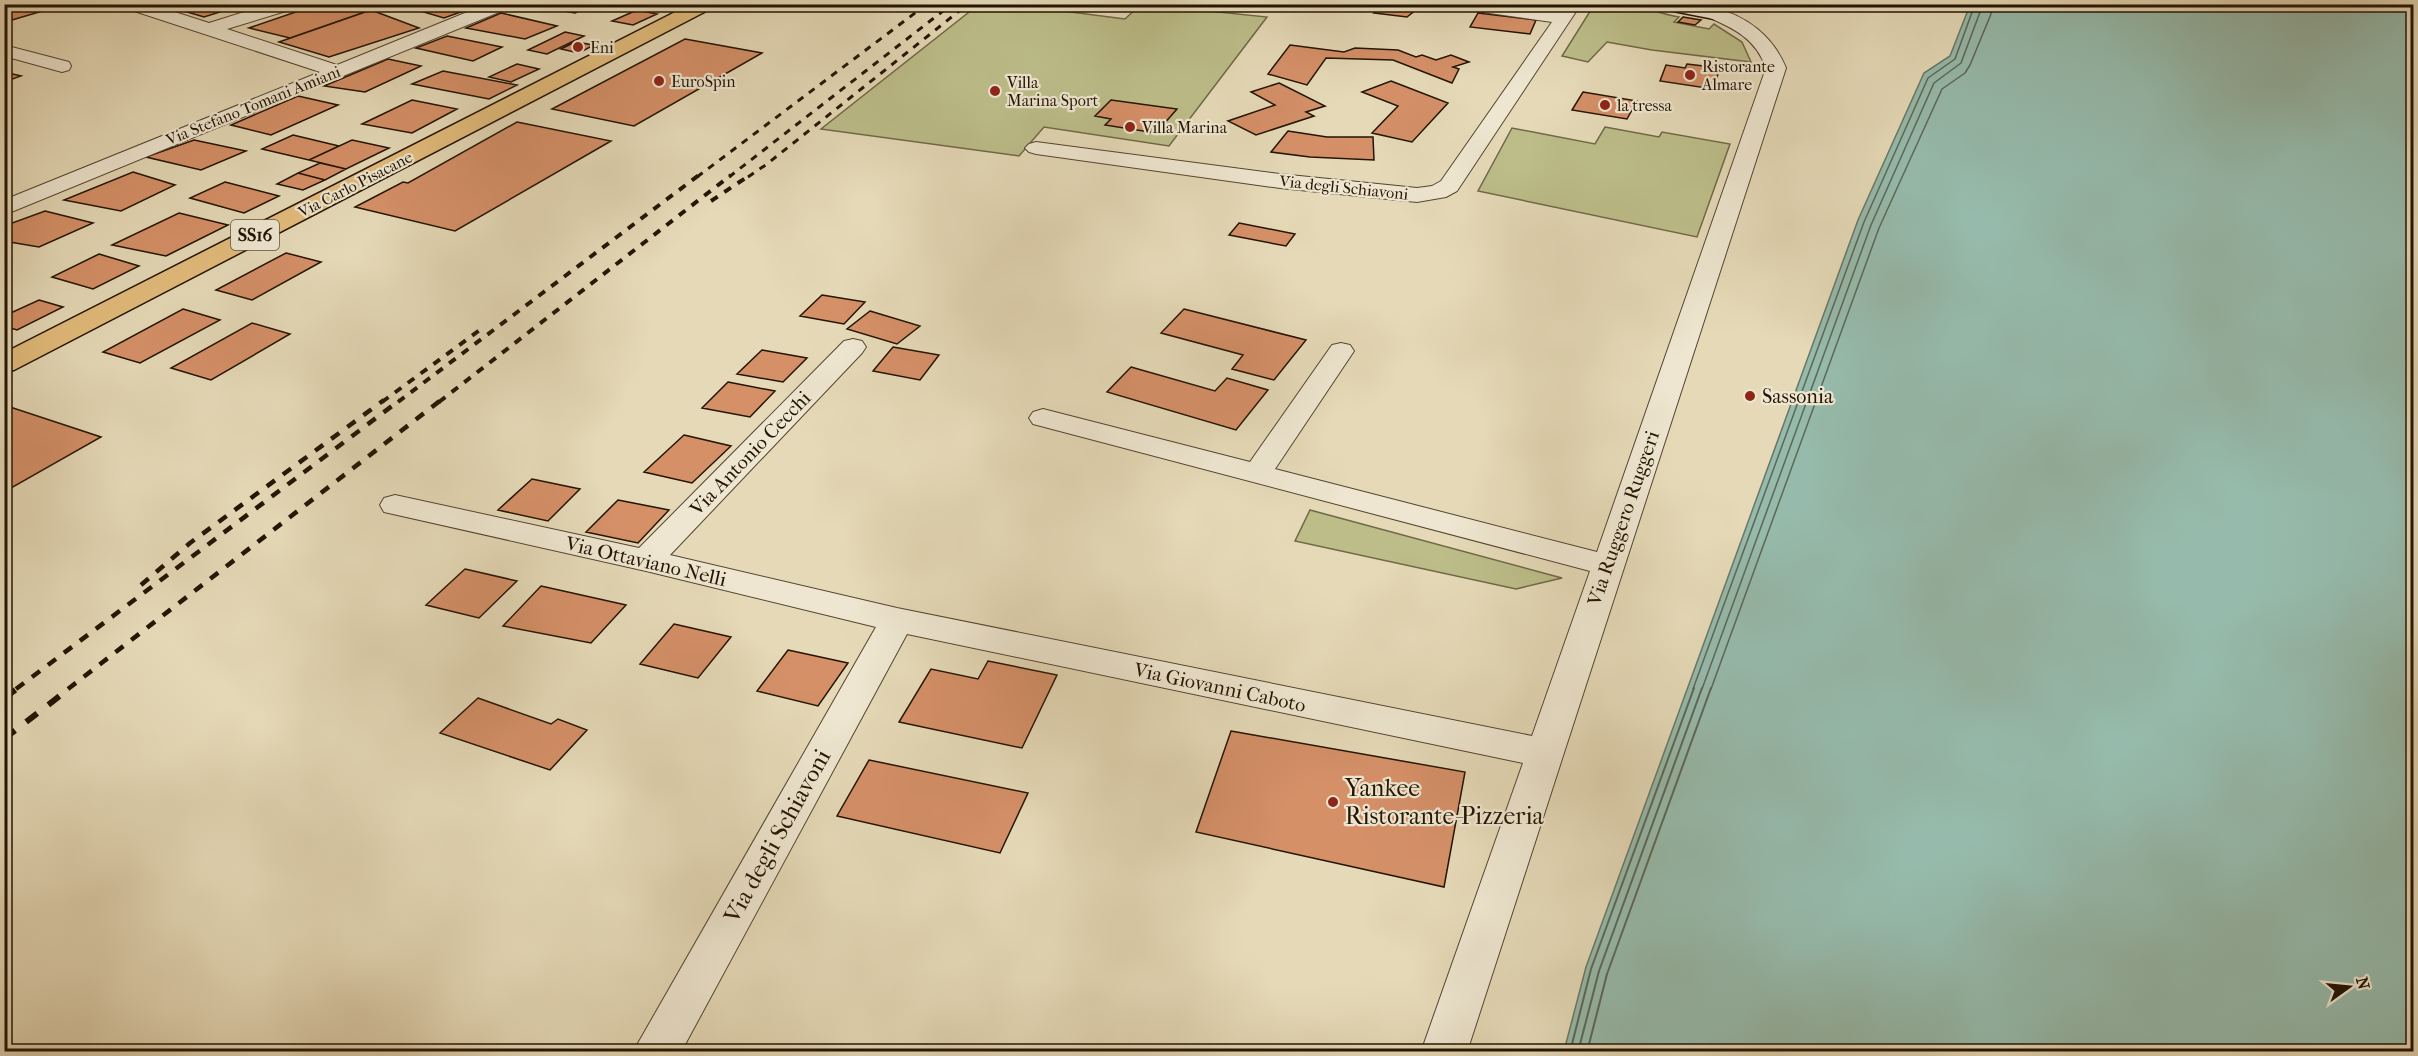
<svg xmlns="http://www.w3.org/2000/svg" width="2418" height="1056" viewBox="0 0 2418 1056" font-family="'IM FELL French Canon',serif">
<rect width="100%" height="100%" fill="#e5d9b7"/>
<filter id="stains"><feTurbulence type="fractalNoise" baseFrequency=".00333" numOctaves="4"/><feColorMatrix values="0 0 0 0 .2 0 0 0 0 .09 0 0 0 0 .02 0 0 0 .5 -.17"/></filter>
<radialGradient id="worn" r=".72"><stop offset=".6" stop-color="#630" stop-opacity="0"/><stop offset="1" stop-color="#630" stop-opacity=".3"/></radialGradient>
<path fill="#bcbd89" stroke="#706846" stroke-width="1.5" d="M 1141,4 L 1267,17 L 1169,146 L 1044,127 L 1019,156 L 821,129 L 978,5 L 1016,5 L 1125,19 Z
M 1627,4 C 1646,7 1660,14 1679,17 L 1674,22 L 1709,29 L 1714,24 L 1742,42 L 1751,62 L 1652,50 L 1607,42 L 1588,62 L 1562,56 L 1594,5 Z
M 1605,127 L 1659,137 L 1662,132 L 1730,144 L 1697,237 L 1478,191 L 1512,128 L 1595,144 Z
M 1310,510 L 1562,578 L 1516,589 L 1295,541 Z"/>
<path fill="#96baab" stroke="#687868" stroke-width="1.5" d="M 1970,5 L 2413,5 L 2413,1051 L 1564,1051 L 1586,967 L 1858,220 L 1924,73 L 1950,56 Z"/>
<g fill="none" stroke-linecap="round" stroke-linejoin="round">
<path stroke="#5c6757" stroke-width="1.5" d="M 1693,689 L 1864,222 L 1928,78 L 1955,59 L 1975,4
M 1702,689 L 1871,225 L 1934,83 L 1961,63 L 1983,4
M 1711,689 L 1879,228 L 1942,89 L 1965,73 L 1970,65 L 1991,14 L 1992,4"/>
<path stroke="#5c6757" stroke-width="2" d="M 1570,1052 L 1591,969 L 1694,688
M 1578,1052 L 1599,971 L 1702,688
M 1587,1052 L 1607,974 L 1711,688"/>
</g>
<path fill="#d59068" stroke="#231403" stroke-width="1.5" d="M 4,4 L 42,4 L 53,8 L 12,20 L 4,26 Z
M 171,4 L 229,4 L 236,7 L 204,17 L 167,6 Z
M 319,4 L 382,6 L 290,38 L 249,28 Z
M 524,4 L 593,4 L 575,13 Z
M 1386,4 L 1396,4 L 1417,9 L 1407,17 L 1374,13 Z
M 400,5 L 400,4 L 483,4 L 444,18 Z
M 371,10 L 419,28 L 329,57 L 279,42 Z
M 637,10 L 657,14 L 633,25 L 612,21 Z
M 501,13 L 557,26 L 525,39 L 466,28 Z
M 1478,13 L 1536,20 L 1530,34 L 1470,27 Z
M 1683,17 L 1701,20 L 1695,25 L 1678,22 Z
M 565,32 L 584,36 L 547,54 L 528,50 Z
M 447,36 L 502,47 L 473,61 L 416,48 Z
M 685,39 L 762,53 L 634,126 L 552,109 Z
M 575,42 L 594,45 L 579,53 L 561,49 Z
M 1290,45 L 1344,52 L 1355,48 L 1398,50 L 1416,57 L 1422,55 L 1436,60 L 1451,55 L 1469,62 L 1453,67 L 1459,69 L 1452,83 L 1393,60 L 1326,58 L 1307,85 L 1268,74 Z
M 388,59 L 421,66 L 365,92 L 324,86 Z
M 517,64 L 539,69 L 511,82 L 489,77 Z
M 1687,64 L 1720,68 L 1713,89 L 1660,81 L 1666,65 L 1685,68 Z
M 443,71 L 517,85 L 489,99 L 412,84 Z
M 4,72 L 21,76 L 4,82 Z
M 1391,81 L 1448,103 L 1412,142 L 1372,133 L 1398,106 L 1362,92 Z
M 1279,83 L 1325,106 L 1306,112 L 1314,116 L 1256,135 L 1228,121 L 1275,105 L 1251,92 Z
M 1583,92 L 1637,101 L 1627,119 L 1572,110 Z
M 298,96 L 338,105 L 271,135 L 231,125 Z
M 412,100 L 457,109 L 412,133 L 362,124 Z
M 1111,100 L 1177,109 L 1156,133 L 1105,125 L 1111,119 L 1095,116 Z
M 517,122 L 611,141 L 455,231 L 355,207 L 403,182 L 408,183 Z
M 1288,131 L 1327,137 L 1373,137 L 1374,160 L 1310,157 L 1271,152 Z
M 293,135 L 339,146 L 309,160 L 262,149 Z
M 194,140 L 246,151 L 201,170 L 146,157 Z
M 352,140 L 389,148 L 346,169 L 309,160 Z
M 320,163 L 346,169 L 325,180 L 298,173 Z
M 133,172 L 175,185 L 121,211 L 64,200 Z
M 298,173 L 325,180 L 303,190 L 277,184 Z
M 225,182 L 279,196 L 244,213 L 190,198 Z
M 45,211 L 93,223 L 39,247 L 4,241 L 4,226 Z
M 179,213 L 228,225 L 166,256 L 112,245 Z
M 1239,223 L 1295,234 L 1286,246 L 1229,235 Z
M 286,253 L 321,262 L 252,300 L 216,290 Z
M 99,254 L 139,266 L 93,289 L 52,277 Z
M 822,295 L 865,302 L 844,324 L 800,316 Z
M 39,300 L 63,307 L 17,330 L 4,326 L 4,316 Z
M 183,309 L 220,320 L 140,363 L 103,352 Z
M 1184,309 L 1306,340 L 1274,380 L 1232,369 L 1243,355 L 1161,333 Z
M 870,311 L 920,326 L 897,344 L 847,329 Z
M 252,323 L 290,334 L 211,380 L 171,368 Z
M 893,347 L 939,355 L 920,380 L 873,371 Z
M 762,350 L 807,358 L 783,382 L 737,374 Z
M 1131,367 L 1215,391 L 1227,378 L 1268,390 L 1236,430 L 1107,392 Z
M 728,382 L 775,391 L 750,417 L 702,408 Z
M 4,405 L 101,437 L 4,492 Z
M 684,435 L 731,446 L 692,483 L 644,472 Z
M 532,479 L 580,489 L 548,521 L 498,510 Z
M 618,500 L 669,510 L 638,543 L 586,532 Z
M 465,569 L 517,581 L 479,618 L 426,605 Z
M 541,586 L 626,605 L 591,643 L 503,626 Z
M 674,624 L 731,637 L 698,678 L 640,664 Z
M 788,650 L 848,663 L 818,706 L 757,691 Z
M 988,661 L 1057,675 L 1022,748 L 899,722 L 931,669 L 978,679 Z
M 478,698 L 551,724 L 558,719 L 587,730 L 550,770 L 440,733 Z
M 1231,731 L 1465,772 L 1444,887 L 1196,832 Z
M 869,760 L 1028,793 L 1000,853 L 837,816 Z"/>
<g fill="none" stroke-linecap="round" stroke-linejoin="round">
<defs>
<path id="street" d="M 123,4 L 150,4 L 209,23 L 270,4 L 298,4 L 296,8 L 227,29 L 337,65 L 487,4 L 511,4 L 509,8 L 4,215 L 4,200 L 320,72 L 125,8 Z
M 1453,4 L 1503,4 L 1559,12 L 1564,4 L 1581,4 L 1457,191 L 1446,197 L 1417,202 L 1280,188 L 1036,154 L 1029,152 L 1025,148 L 1029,144 L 1036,142 L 1280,174 L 1417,188 L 1432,186 L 1441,181 L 1552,22 L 1461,9 Z
M 1714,8 C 1747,16 1773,36 1786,68 L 1467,1052 L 1421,1052 L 1523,763 L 907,634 L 681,1052 L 633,1052 L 876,627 L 646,571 L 384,512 L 380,505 L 384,498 L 395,495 L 639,548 L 844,341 L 853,339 L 862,341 L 866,347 L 862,353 L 670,555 L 897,608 L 1532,736 L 1590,571 L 1033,424 L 1029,418 L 1033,412 L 1043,409 L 1250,462 L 1332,345 L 1341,343 L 1350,345 L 1354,351 L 1275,469 L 1597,552 L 1766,68 C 1756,39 1735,29 1708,17 L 1705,13 L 1708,9 Z
M 4,45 L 69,62 L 71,66 L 69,70 L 62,72 L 4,56 Z"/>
<path id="secondary" d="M 1654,4 L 1708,6 L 1709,4 L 1727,4 L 1720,17 L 1714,19 L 1663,9 Z"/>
<path id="primary" d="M 691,4 L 715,4 L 712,8 L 14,370 L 4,372 L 4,353 Z"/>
</defs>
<use href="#street" stroke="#544530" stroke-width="2"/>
<use href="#secondary" stroke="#231403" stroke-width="3"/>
<use href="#primary" stroke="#231403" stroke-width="3"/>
<use href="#street" fill="#eee6d0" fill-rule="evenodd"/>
<use href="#secondary" fill="#eee6d0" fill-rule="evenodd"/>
<use href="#primary" fill="#e2bc7c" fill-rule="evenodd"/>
<path stroke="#231403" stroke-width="3" stroke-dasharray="7 7" stroke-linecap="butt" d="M 697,177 L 927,4
M 729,177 L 952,4
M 748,177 L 767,164 L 968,4"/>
<path stroke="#231403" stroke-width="4" stroke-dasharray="8 8" stroke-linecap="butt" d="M 711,201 L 750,175
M 382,402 L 481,329
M 398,402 L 699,175
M 439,402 L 731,175"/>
<path stroke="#231403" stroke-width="4.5" stroke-dasharray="10 10" stroke-linecap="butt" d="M 141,585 L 190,543 L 384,400
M 16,689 L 400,400
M 68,689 L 441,400"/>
<path stroke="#231403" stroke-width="6" stroke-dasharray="14 14" stroke-linecap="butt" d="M 4,698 L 18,688
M 4,739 L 70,688"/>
</g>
<g fill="#8f2418" stroke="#eee6d0" stroke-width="2">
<circle cx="578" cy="47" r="6"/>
<circle cx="1690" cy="75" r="6"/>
<circle cx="659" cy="81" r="6"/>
<circle cx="995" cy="91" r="6"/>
<circle cx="1605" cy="105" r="6"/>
<circle cx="1130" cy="127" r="6"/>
<circle cx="1750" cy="396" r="6"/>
<circle cx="1333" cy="802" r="6"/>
</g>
<g text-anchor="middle" stroke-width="4.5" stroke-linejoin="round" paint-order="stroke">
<g font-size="16" fill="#231403" stroke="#eee6d0" text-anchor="start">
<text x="590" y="53">Eni</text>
<text x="1702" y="72">Ristorante<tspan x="1702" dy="18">Almare</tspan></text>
<text x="671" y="87">EuroSpin</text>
<text x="1007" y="88">Villa<tspan x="1007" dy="18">Marina Sport</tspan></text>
<text x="1617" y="111">la tressa</text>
<text x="1142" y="133">Villa Marina</text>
</g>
<g font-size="16" fill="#231403" stroke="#eee6d0">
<text transform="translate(253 105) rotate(-22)" y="6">Via Stefano Tomani Amiani</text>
<text transform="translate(355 184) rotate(-27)" y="6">Via Carlo Pisacane</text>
<text transform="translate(1344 187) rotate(6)" y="6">Via degli Schiavoni</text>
</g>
<rect fill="#eee6d0" stroke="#605340" stroke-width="1.5" x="231" y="220" width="48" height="30" rx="4.5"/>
<g font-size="18" font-weight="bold" fill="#231403">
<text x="255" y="241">SS16</text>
</g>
<g font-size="20" fill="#231403" stroke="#eee6d0" text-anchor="start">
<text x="1762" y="403">Sassonia</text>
</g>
<g font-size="20" fill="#231403" stroke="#eee6d0">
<text transform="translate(750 453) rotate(-46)" y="7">Via Antonio Cecchi</text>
<text transform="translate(1623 518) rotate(-71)" y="7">Via Ruggero Ruggeri</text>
<text transform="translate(646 561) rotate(13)" y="7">Via Ottaviano Nelli</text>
<text transform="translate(1220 687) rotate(12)" y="7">Via Giovanni Caboto</text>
</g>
<g font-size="24" fill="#231403" stroke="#eee6d0" text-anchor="start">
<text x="1345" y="796">Yankee<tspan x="1345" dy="28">Ristorante-Pizzeria</tspan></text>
</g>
<g font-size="24" fill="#231403" stroke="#eee6d0">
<text transform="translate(777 836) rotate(-61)" y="8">Via degli Schiavoni</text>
</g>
</g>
<rect width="2418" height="1056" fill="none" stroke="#e5d9b7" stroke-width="24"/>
<rect x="6" y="6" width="2406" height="1044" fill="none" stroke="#231403" stroke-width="3"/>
<rect x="12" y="12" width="2394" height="1032" fill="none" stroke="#231403" stroke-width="1.5"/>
<g transform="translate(2349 987) rotate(75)" stroke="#eee6d0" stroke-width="4.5" paint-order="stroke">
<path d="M0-4.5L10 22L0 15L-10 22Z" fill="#231403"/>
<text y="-9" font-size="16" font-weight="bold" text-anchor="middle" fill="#231403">N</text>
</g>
<rect width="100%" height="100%" filter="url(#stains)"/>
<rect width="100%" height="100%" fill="url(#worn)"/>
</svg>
